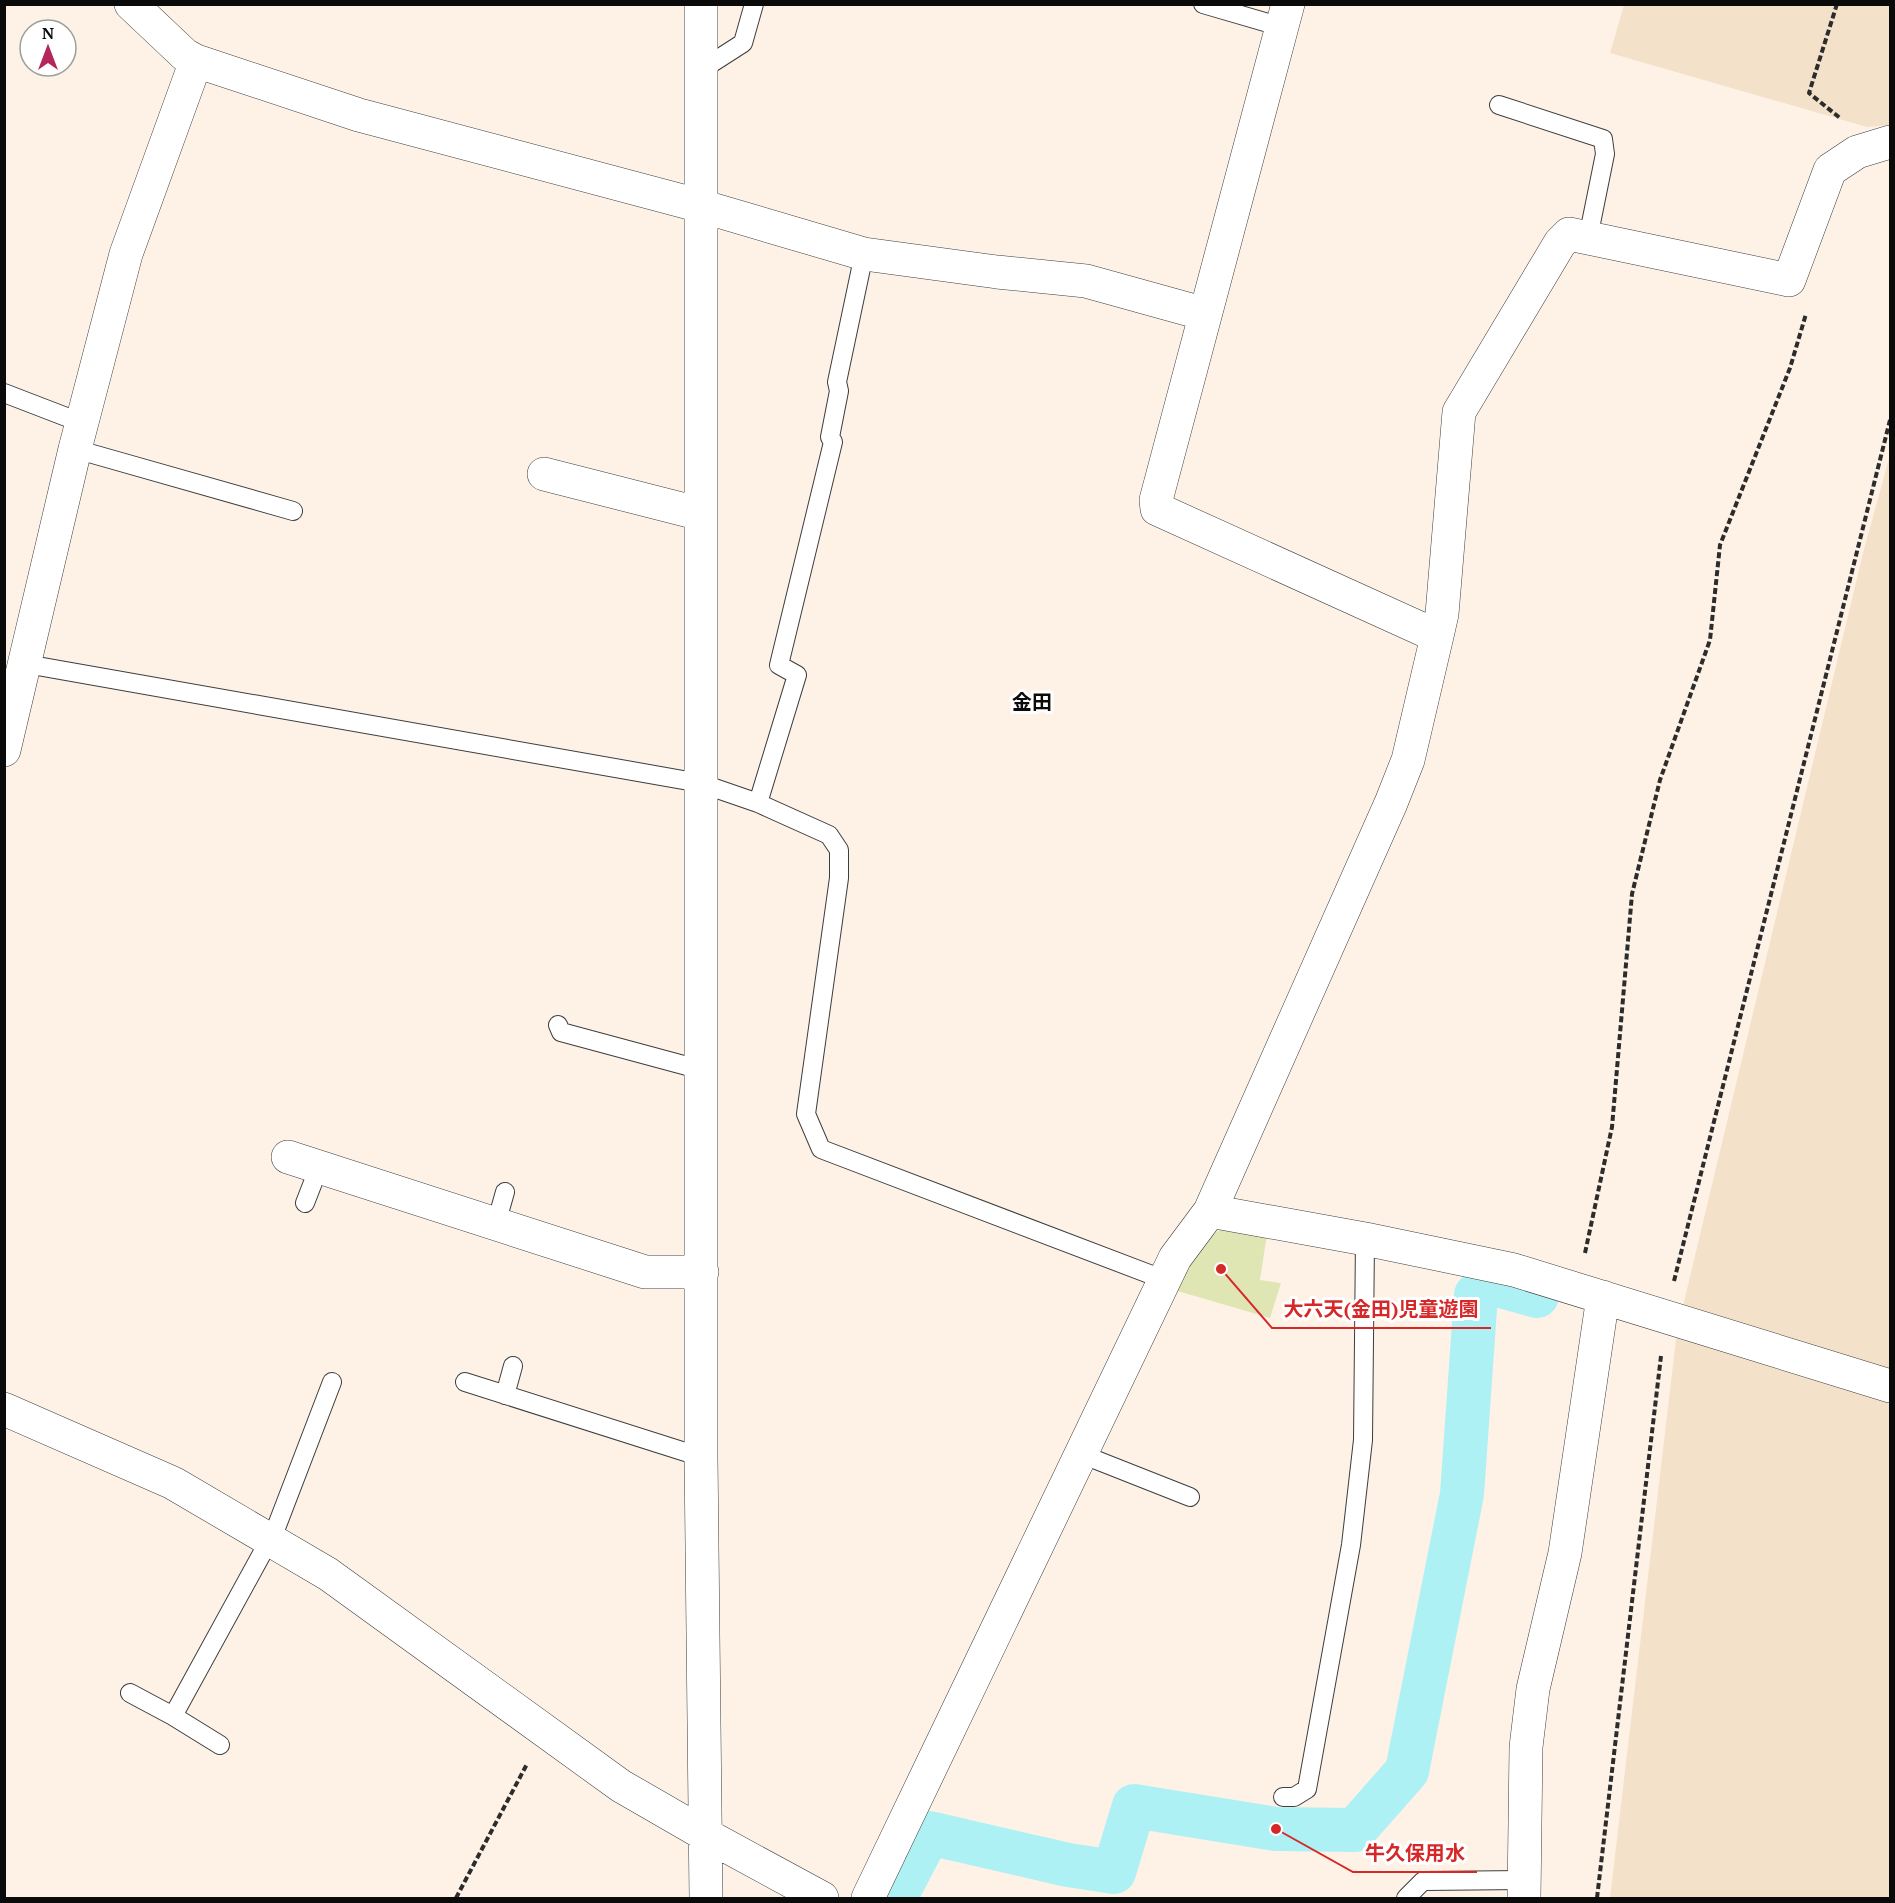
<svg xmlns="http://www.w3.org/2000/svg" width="1895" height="1903" viewBox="0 0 1895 1903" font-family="'PT Serif','Noto Sans JP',serif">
<rect width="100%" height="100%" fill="#fef2e7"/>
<path fill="#f3e1c9" d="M 1624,5 L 1890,5 L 1890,125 L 1867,127 L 1610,53 Z
M 1890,455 L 1890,1898 L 1610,1898 L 1677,1331 L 1863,553 Z"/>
<path fill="#dfe6b3" d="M 1225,1225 L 1267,1234 L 1260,1280 L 1281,1283 L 1270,1318 L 1174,1290 L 1186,1258 Z"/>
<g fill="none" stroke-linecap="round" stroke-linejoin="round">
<path stroke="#aef1f4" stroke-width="44" d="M 895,1898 L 929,1833 L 1068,1865 L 1114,1872 L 1134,1806 L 1276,1829 L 1355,1830 L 1407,1771 L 1462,1494 L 1476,1295 L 1490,1283 L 1537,1296"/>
<defs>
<path id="lane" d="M 1203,4 L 1282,27
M 701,70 L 743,43 L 754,4
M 1499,105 L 1603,139 L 1605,154 L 1588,238
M 4,393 L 82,423
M 75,449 L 293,511
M 26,664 L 700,783 L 758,803 L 829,835 L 839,850 L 839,878 L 806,1114 L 821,1149 L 1165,1280
M 758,803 L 797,675 L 779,665 L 833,442 L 830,437 L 839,391 L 837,382 L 864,254
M 558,1025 L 561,1032 L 702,1070
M 305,1203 L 319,1167
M 496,1224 L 505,1192
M 465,1382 L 701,1457
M 505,1395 L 513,1366
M 1081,1454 L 1190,1497
M 130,1693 L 173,1716
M 220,1745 L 173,1716 L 276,1528 L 332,1382
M 1283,1797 L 1294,1797 L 1307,1789 L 1351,1545 L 1363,1440 L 1365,1239
M 1406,1898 L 1423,1881 L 1524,1880"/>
<path id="street" d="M 131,4 L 185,55 L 196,61 L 359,115 L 701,206 L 864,254 L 997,272 L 1086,281 L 1205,314
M 701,4 L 701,1457 L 706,1898
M 544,474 L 701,514
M 1437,636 L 1442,614 L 1459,412 L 1560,243 L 1569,234 L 1789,280 L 1830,170 L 1857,152 L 1890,142
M 4,750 L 75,449 L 126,254 L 196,61
M 288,1157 L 645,1272 L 702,1272
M 1210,1211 L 1365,1239 L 1514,1270 L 1890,1386
M 4,1409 L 173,1483 L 328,1574 L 621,1786 L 706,1835 L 822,1898
M 868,1898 L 1175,1258 L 1210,1211 L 1391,803 L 1408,760 L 1437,636 L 1157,509 L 1156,500 L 1288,4
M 1524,1898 L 1526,1747 L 1533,1689 L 1565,1553 L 1603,1297"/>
</defs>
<use href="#lane" stroke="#3d3d3d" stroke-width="20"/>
<use href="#street" stroke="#3d3d3d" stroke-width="34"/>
<path stroke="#2c2c2c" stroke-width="4" stroke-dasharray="6 3" stroke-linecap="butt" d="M 1837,4 L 1809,93 L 1840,118
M 1585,1253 L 1612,1127 L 1632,894 L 1660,780 L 1710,640 L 1720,545 L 1790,368 L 1806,314
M 1674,1281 L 1890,420
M 456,1898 L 527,1764
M 1597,1898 L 1661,1356"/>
<use href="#lane" stroke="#fff" stroke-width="18"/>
<use href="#street" stroke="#fff" stroke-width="33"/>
</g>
<g text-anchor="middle" stroke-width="6" stroke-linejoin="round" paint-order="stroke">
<g font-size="20" font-weight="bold" fill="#0a0a0a" stroke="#fff">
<text x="1032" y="709">金田</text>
</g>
</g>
<path fill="none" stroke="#d62828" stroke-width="2" d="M1221 1269L1272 1328H1491M1276 1829L1353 1872H1477"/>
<g fill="#d62828" stroke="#fff" stroke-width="2">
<circle cx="1221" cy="1269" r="6"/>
<circle cx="1276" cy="1829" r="6"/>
</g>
<g font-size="20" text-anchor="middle" font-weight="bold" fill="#d62828" stroke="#fff" stroke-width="6" stroke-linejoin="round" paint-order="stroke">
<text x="1381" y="1316">大六天(金田)児童遊園</text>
<text x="1415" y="1860">牛久保用水</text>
</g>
<rect width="1895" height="1903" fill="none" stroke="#0a0a0a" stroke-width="12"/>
<g transform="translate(48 48)"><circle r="28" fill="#ffffff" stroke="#9d9d9d" stroke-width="1.5"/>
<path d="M0-4.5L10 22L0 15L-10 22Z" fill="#b5275c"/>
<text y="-9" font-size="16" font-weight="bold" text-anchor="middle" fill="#0a0a0a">N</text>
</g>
</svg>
